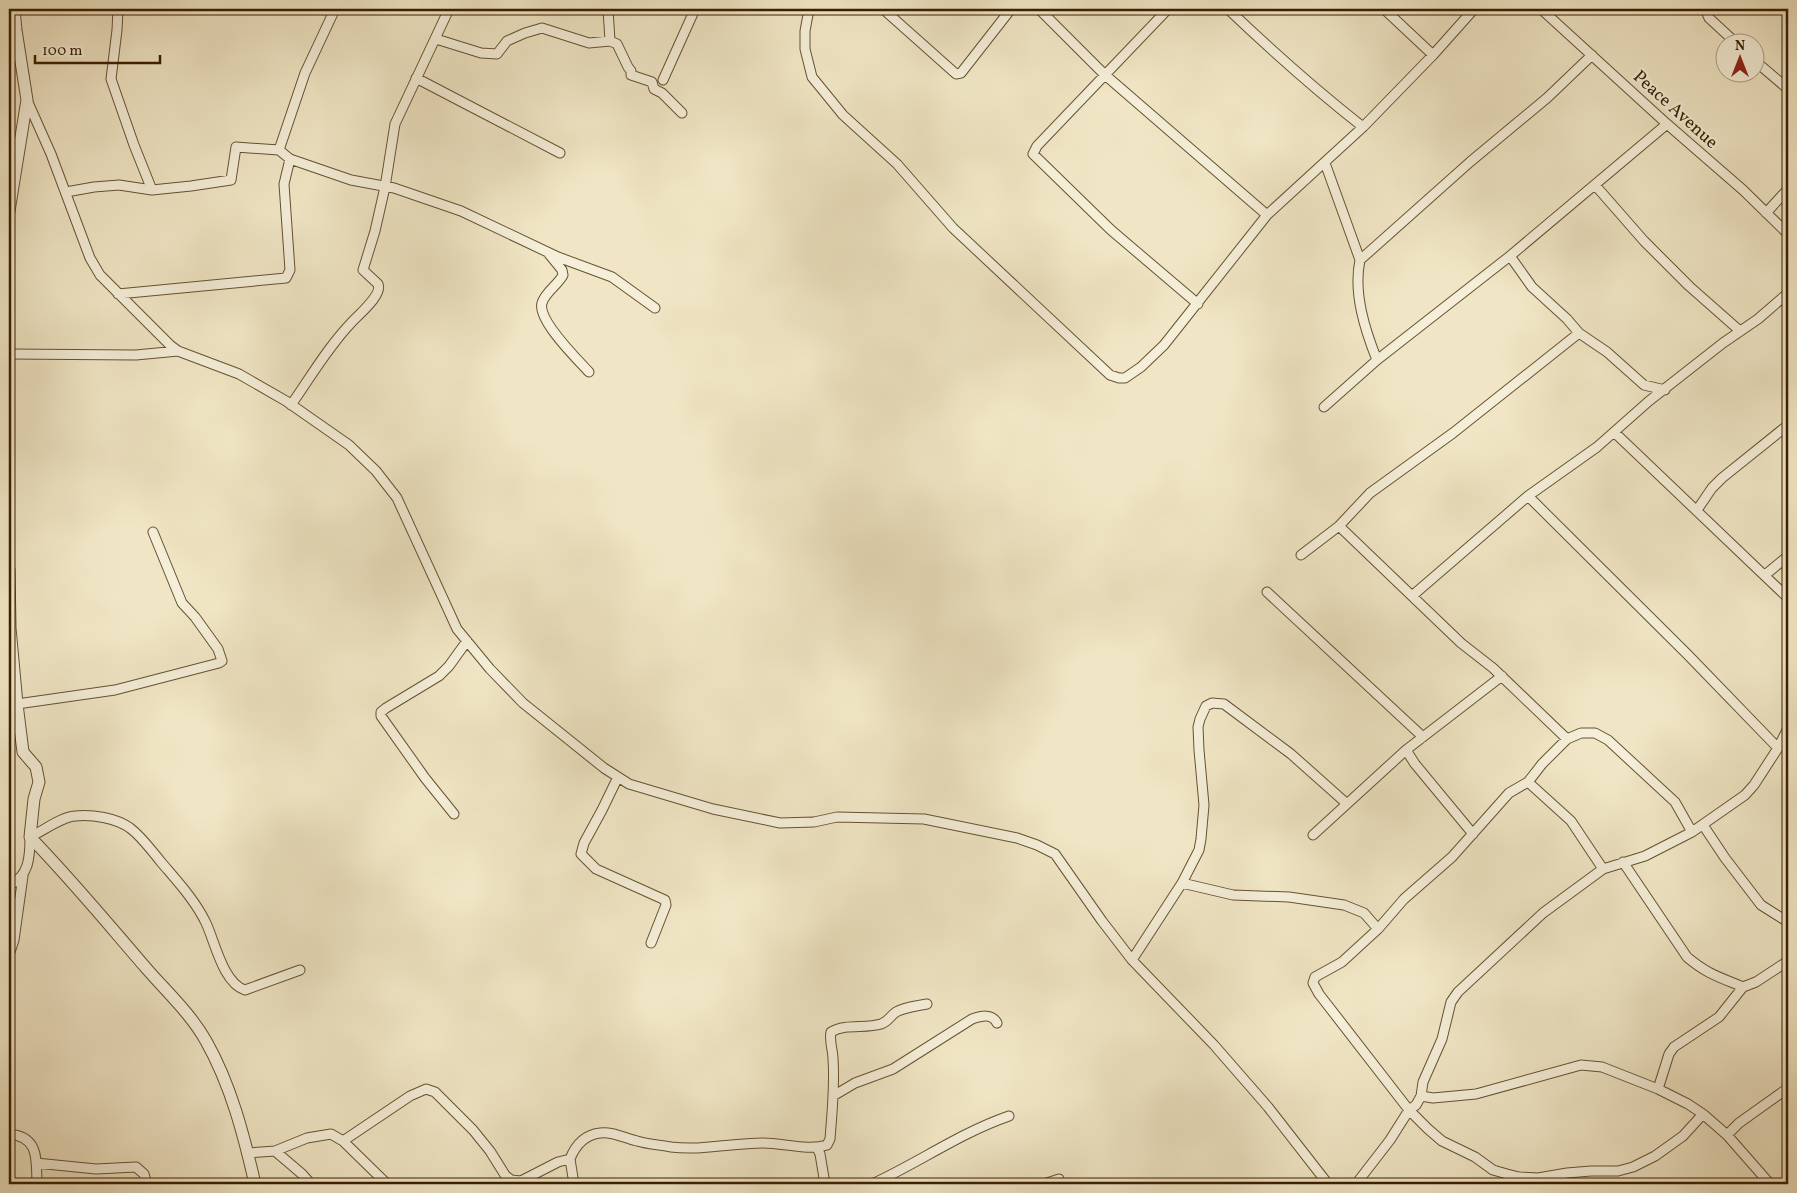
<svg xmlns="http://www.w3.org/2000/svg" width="1797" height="1193" viewBox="0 0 1797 1193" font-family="Vollkorn,serif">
<rect width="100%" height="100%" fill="#f0e6c5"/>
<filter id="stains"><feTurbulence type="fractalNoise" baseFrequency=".004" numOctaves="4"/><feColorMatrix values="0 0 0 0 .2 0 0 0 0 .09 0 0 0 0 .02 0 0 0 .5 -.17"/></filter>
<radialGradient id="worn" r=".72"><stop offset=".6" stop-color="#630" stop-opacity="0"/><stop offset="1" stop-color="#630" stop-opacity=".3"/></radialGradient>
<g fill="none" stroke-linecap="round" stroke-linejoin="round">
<defs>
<path id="minor" d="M 118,9 L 117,30 L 111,79 L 134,145 L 152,190
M 608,9 L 610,41
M 809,9 L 805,31 L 805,49 L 812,77 L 843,115 L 897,164 L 953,228 L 1110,375 L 1119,378 L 1125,378 L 1141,367 L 1164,345 L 1267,215 L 1363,127 L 1433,55 L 1474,9
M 883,9 L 956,74 L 961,73 L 1011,9
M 1039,9 L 1104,74 L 1267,215
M 1168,9 L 1037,146 L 1033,154 L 1111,230 L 1198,304
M 1228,9 C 1271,50 1316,90 1363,127
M 1384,9 L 1433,55
M 1541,9 L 1667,124 L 1743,190 L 1788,234
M 1705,9 L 1709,18 L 1735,42
M 436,39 L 481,53 L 497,54 L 507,41 L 525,33 L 542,28 L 589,43 L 610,41 L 617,44 L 628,67 L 631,71 L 631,75 L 652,82 L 654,89 L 662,93 L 682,113
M 1754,60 L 1788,89
M 416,78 L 560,153
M 663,80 L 695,9
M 27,100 L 51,154 L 90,258 L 100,275 L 170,345 L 178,351 L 239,374 L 286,401 L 349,445 L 376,471 L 397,498 L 457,629 L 490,669 L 523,703 L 604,768 L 629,784 L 713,809 L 780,823 L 814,822 L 837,817 L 924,819 L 1017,838 L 1037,845 L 1055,854 L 1102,921 L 1132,960 L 1214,1045 L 1268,1107 L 1328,1184
M 279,150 L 305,73 L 335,9
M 1325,163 L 1360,260 C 1353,293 1365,330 1377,360
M 1595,185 L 1644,241 L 1689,286 L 1740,331
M 66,192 L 94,187 L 119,185 L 152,190 L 191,186 L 231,180 L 236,147 L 279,150 L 290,159 L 351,180 L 394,188 L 461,211 L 558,257 L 612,277 L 655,308
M 1766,213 L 1788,189
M 549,254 L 562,270 L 563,275 C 558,285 545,292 542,303 C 537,320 578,360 589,372
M 1510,256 L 1532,287 L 1567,319 L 1579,333 L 1607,352 L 1644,385 L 1665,390
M 1360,260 L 1470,162 L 1547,98 L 1592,55
M 118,294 L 286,278 L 290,270 L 284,184 L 290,159
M 9,354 L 136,355 L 178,351
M 291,405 C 310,378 328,347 351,323 C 358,315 383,295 378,284 L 363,270 L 375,231 L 385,187 L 395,124 L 449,9
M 1324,407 L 1377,360 L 1510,256 L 1667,124
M 1614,432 L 1788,598
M 1528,496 L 1688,655 L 1778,748
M 1697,510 L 1712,488 L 1722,478 L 1788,425
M 1339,526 L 1461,643 L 1493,668 L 1567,739
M 1301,555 L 1339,526 L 1370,493 L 1453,433 L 1579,333
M 1765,575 L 1788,556
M 1267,592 L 1423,737
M 1412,596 L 1528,496 L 1597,447 L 1649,401 L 1723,343 L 1758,319 L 1788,293
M 17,704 L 115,690 L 219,663 L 222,661 L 218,649 L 195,617 L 182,603 L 153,532
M 1406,750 L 1415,764 L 1473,834
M 618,777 L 602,810 L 584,843 L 581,854 L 596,869 L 665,900 L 666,905 L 651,943
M 1528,782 L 1571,821 L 1603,869
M 454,814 L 425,778 L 381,716 L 381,712 L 386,708 L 439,676 L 449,666 L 467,641
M 1703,825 L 1725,858 L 1761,905 L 1788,922
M 1692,832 L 1675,802 L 1608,740 L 1595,733 L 1581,733 L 1567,739 L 1542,764 L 1528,782 L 1509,793 L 1452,857 L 1404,899 L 1378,929 L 1342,962 L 1315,977 L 1313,983 L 1319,994 L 1409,1110 L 1428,1129 L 1442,1141 L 1475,1157 L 1493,1170 L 1507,1174 L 1519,1177 L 1538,1178 L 1567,1173 L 1591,1171 L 1618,1171 L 1633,1167 L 1655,1156 L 1683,1136 L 1703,1114
M 1313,835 L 1406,750 L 1502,676
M 1623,862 L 1687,957 C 1707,974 1719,977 1743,987
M 1182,883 L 1233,895 L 1289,897 L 1344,905 L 1364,913 L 1378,929
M 9,885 C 29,877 30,857 30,837 C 43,831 61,817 75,816 C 92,814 116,818 130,828 C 142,837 151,850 161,862 C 177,881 195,900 206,923 C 215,942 223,983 245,990 L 300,970
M 9,955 L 14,940 L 23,876
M 1132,960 L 1182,883 L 1199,850 L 1201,839 L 1204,805 L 1199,750 L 1198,727 L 1200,719 L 1206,706 L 1212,703 L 1224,704 L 1291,754 L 1346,803
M 1658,1089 L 1669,1054 L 1674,1047 L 1719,1017 L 1743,987 L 1756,982 L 1788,961
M 833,1096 L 855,1083 L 893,1069 L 972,1019 C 981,1016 992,1013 997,1023
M 1421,1096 L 1433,1098 L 1476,1094 L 1581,1065 L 1602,1067 L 1658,1089 L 1688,1104 L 1703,1114 L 1727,1135 L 1770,1184
M 9,1134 C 40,1137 36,1160 37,1184
M 1727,1135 L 1739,1123 L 1788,1088
M 343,1141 L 410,1096 L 426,1089 L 435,1092 L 473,1130 L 490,1151 L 505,1175 L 511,1180 L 521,1181 L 558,1162 L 570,1159 C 575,1146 584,1135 600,1133 C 612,1131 624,1138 637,1141 C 647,1144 660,1145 671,1147 C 701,1151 732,1143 763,1143 C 784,1143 808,1151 827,1145 L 830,1139 C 832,1112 835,1086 833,1059 C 833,1050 829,1041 831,1032 C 846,1023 865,1029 881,1024 C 889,1021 890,1016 896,1012 C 905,1007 917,1006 927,1004
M 817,1148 L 820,1154 L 825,1184
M 275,1151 L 302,1174 L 311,1184
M 248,1153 L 275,1151 L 307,1138 L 331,1134 L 343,1141 L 387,1184
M 570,1159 L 574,1184
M 36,1163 L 96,1169 L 136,1167 L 144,1174 L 147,1184
M 872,1184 C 918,1163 960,1133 1009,1116
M 1044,1184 L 1059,1179
M 1356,1184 L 1390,1140 L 1409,1110 L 1416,1105 L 1421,1096 L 1423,1082 L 1442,1039 L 1451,1002 L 1458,992 L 1543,913 L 1603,869 L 1645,856 L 1692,832 L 1745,795 L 1754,785 L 1778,748 L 1788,728"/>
<path id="tertiary" d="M 9,211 L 27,100 L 16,30 L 14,9
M 9,569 L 10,628 L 17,704 L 23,752 L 36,767 L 39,782 L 34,799 L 30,837 C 71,879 108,924 146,968 C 166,991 191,1014 206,1041 C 231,1085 244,1136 255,1184"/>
</defs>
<use href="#minor" stroke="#675131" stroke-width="11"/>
<use href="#tertiary" stroke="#675131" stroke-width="13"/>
<use href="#minor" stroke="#f5efd9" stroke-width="9"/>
<use href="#tertiary" stroke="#f5efd9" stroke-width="11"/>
</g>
<g text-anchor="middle" stroke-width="4.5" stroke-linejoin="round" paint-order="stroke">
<g font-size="18" fill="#391f00" stroke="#f5efd9">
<text transform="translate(1676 109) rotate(42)" y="6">Peace Avenue</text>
</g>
</g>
<rect width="1797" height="1193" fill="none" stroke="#f0e6c5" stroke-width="30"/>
<rect x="10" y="10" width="1777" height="1173" fill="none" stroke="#391f00" stroke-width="2.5"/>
<rect x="15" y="15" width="1767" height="1163" fill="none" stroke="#391f00"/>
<g transform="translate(1740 58)"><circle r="24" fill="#f5efd9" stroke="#aa9c82"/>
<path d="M0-4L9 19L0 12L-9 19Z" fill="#8f2418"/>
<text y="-8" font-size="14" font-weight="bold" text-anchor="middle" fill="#391f00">N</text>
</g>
<path d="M35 55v8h125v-8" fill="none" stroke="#391f00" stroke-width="2.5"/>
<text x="42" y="55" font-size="15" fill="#391f00" stroke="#f5efd9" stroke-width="4" paint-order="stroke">100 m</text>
<rect width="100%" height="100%" filter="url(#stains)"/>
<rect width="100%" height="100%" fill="url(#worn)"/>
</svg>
